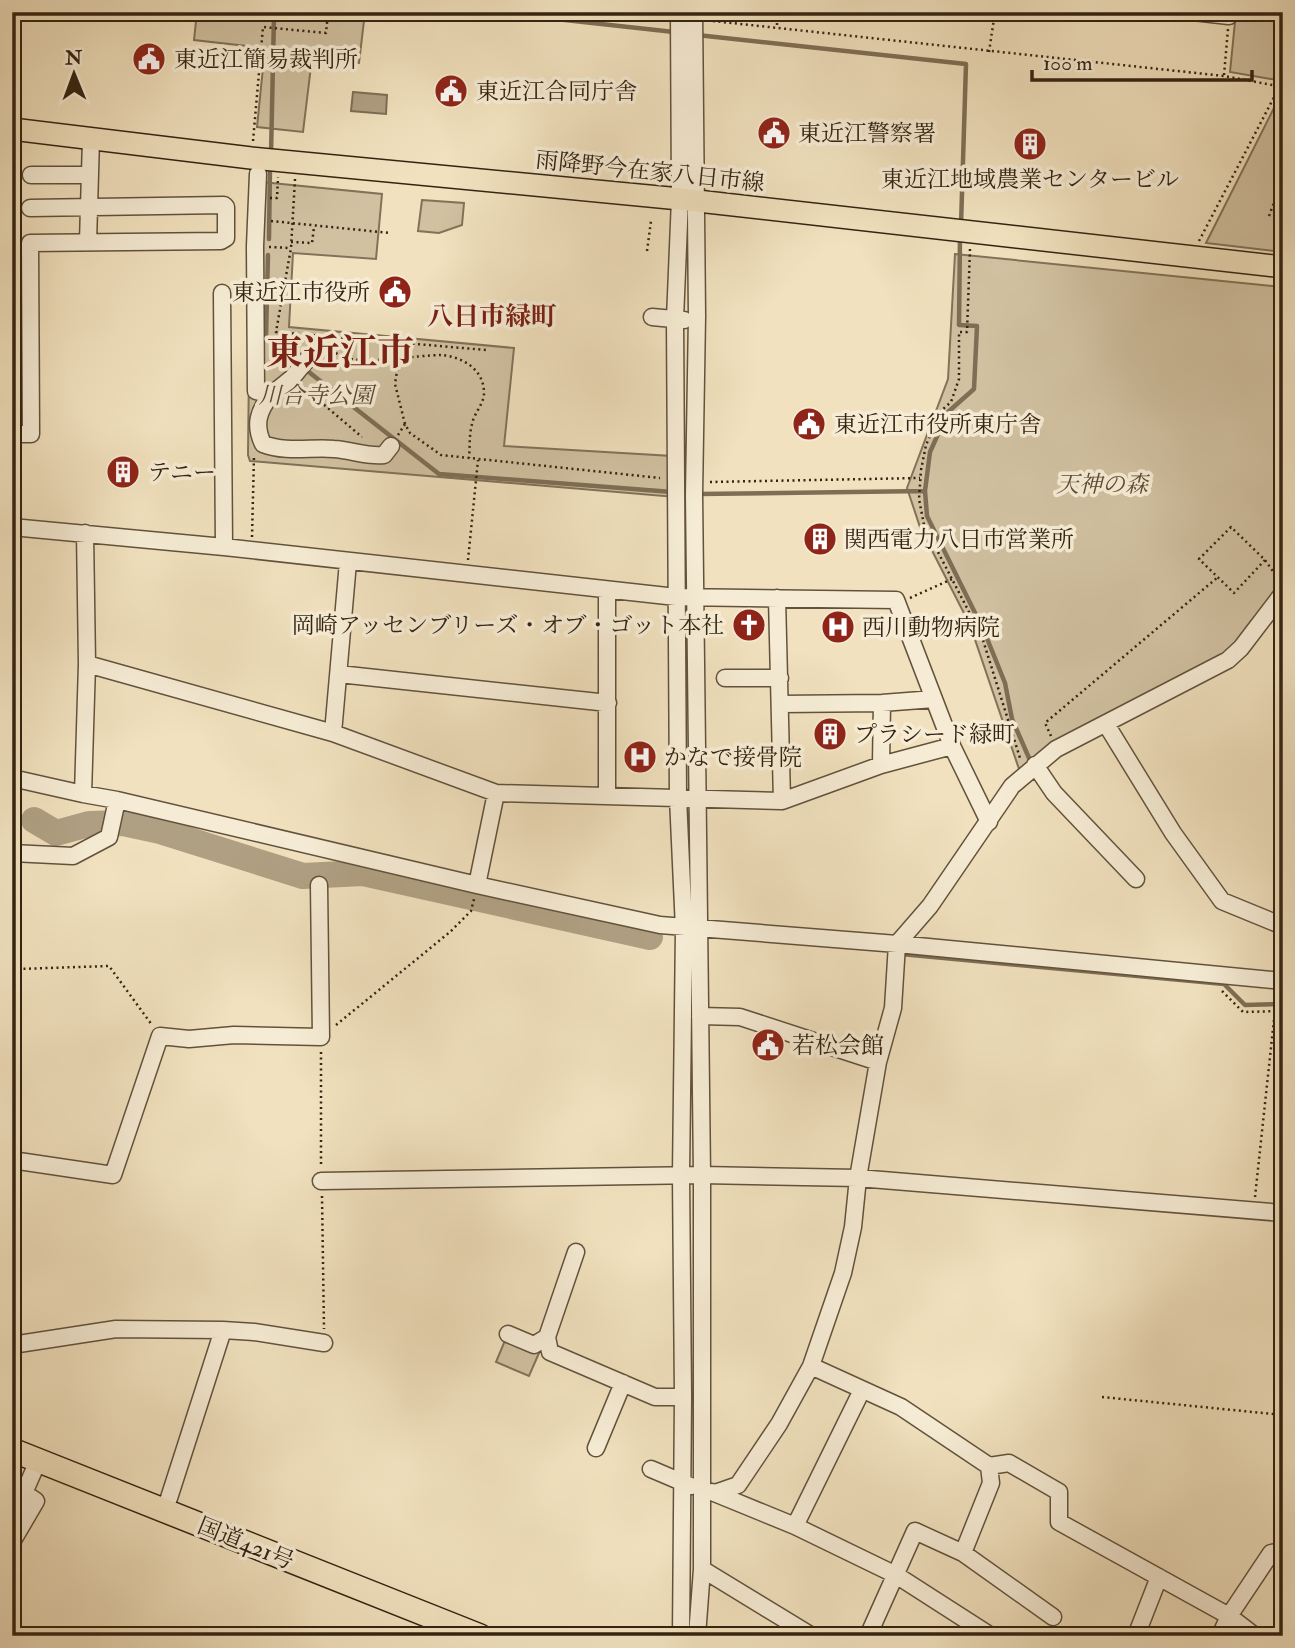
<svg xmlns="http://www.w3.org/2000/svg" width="1295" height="1648" viewBox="0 0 1295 1648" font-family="'IM FELL Double Pica','Noto Serif JP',serif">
<rect width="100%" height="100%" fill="#f1e1be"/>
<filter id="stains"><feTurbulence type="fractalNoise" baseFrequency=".00286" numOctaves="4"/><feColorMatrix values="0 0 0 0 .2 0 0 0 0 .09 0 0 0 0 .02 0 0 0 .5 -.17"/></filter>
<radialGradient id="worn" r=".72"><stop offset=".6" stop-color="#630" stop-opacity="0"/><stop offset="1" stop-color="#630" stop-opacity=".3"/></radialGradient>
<path fill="#d1c1a1" stroke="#827259" stroke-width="2" d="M 197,12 L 365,12 L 359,63 L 312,58 L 303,132 L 257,127 L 265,48 L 194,40 Z
M 1236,12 L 1283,12 L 1283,68 L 1277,80 L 1230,72 Z
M 1282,92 L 1283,252 L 1206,243 Z
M 251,181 L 382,194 L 376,259 L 293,253 L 289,327 L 514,348 L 504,446 L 689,457 L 687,498 L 250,461 L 248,455 Z
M 422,200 L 464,203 L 462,225 L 439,233 L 418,231 Z
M 955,254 L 1283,287 L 1283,584 L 1236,642 L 1224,653 L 1081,727 L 1019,769 L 970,625 L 920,527 L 907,488 L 948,379 Z
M 506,1338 L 539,1353 L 529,1376 L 496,1362 Z"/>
<path fill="#b0a083" stroke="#7e6e55" stroke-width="2" d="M 353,92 L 387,95 L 386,114 L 351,111 Z"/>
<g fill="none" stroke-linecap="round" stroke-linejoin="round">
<path stroke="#7e6e55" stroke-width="4.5" d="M 241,12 L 274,16 L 271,154
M 491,12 L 674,32
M 697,35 L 966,64 L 961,225
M 960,237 L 959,325 L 977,326 L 974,389 L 948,412 L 930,452 L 925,491 L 927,516 L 984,631 L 1005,683 L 1012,719 L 1029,758
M 269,239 L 270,167
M 268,255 L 266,338 L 298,363
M 305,369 L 439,474 L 672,492
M 698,494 L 925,491
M 901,954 L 1224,984 L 1245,1005 L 1283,1004"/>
<path stroke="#b0a083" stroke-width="26" d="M 34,820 L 56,833 L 89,824 L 123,823 L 160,831 L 303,876 L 363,873 L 650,937"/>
<defs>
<path id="minor" d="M 679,12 L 680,199 L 675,319 L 678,798 L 684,929 L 681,1175 L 683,1397 L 681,1636
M 694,12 L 697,316 L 694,494 L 702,1175 L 702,1569 L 697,1636
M 1193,12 L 1229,16 L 1229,12
M 258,174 L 255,246 L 256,391 L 271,395 C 258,411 254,425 263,444 C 287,453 310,447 334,449 C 351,450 367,457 384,455 L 391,446
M 31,175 L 90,175
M 88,242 L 91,139
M 222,293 L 224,547
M 652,317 L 684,320
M 271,395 L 292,378 L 310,356
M 12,434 L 31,434 L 30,243 L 221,241 L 226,238 L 226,207 L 224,205 L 30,208
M 12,527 L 224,547 L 676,597 L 896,600 L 952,746 L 989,822
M 777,598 L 782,801
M 87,664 L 333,733 L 496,793 L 782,801 L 881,765 L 952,746
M 339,674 L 608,703
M 725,678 L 780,678
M 781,704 L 882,703 L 934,699
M 1106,724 L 1173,833 L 1222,901 L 1283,926
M 333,733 L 348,562
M 881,765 L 882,703
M 1035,765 L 1054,793 L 1136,879
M 12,778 L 83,794 L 117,800 L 477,885 L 660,925 L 897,944 L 1283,981
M 83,794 L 87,664 L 85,533
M 607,795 L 607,590
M 12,853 L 73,856 L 109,837 L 117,800
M 477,885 L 496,793
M 700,1016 L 740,1017 L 878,1062
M 12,1160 L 113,1175 L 160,1036 L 189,1039 L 234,1035 L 321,1037 L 319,885
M 321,1181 L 702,1175 L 858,1178 L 1283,1213
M 508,1334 L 534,1345 L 547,1337 L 550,1352 L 655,1397 L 683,1397
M 547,1337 L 576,1252
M 12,1345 L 116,1329 L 223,1330 L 254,1332 L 324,1343
M 811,1366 L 901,1407 L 989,1466 L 1009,1463 L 1059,1492 L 1059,1522 L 1229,1616 L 1255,1636
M 596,1448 L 623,1383
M 651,1469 L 691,1486
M 12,1487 L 24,1493 L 12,1516
M 712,1492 L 795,1526 L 896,1575 L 991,1636
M 715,1493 L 738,1485 L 779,1424 L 811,1366 L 843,1273 L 853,1227 L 858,1178 L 878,1062 L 893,1008 L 897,944 L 930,906 L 1012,786 L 1056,749 L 1228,660 L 1241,648 L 1283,593
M 163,1511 L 169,1498 L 223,1330
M 795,1526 L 862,1390
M 12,1542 L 36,1501 L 24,1493 L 38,1461
M 963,1553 L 1053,1617
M 702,1569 L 812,1636
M 429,1636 L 437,1619
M 868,1636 L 915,1531 L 963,1553 L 991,1483 L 989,1466
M 1136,1636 L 1159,1577
M 1220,1636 L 1229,1616 L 1271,1553 L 1283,1551"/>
<path id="major" d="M 12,129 L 251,158 L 680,199 L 1283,267"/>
<path id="highway" d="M 12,1450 L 480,1636"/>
</defs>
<use href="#minor" stroke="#62523c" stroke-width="19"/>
<use href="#major" stroke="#332311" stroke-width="24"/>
<use href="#highway" stroke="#332311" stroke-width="26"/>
<path stroke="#332311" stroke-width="2.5" stroke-dasharray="2 3.5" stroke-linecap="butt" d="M 598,12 L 665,20
M 777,12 L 777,26
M 713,21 L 1224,76 L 1283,87
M 989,52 L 995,12
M 1224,75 L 1228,29
M 253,141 L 263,27 L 326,33 L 328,12
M 295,179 L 291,248 L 276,332 L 486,350
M 1275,197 L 1283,200
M 270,198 L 277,198 L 278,177
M 1269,216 L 1282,181
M 271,221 L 390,233
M 1199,241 L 1283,80
M 291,242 L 312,243 L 314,227
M 269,247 L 290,248
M 970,249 L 967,332 L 959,332 L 959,379 L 951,402 L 942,410 L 926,445 L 921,470 L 919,499 L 924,525 L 982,637 L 1020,758
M 647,251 L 651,221
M 321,344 L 325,337 C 329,346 333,353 343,357 C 363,365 417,355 442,355 C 462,357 484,369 484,393 C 484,404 474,413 472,424 C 469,435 470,447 469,458
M 303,387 L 362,437
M 405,424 L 395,384 L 397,371 L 411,345
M 398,435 L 405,424 L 410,433 L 441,455 L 660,478
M 710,482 L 920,478
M 252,537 L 254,456
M 468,560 L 478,460
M 1265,560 L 1234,593 L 1199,559 L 1231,527 L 1265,560 L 1279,580
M 910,598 L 952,579
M 1051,736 L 1045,723 L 1218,577
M 18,969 L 109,966 L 152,1025
M 1222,991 L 1243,1012 L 1283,1011
M 336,1025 L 450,932 L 471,911 L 474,899
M 321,1052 L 321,1165
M 322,1196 L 324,1329
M 1255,1197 L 1275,1010
M 1102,1397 L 1283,1415"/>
<use href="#minor" stroke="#f6ecd5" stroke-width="16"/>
<use href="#major" stroke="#f1e1be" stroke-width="21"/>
<use href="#highway" stroke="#f1e1be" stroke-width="23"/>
</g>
<defs>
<symbol id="civic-disc" viewBox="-11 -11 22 22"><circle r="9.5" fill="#8f2418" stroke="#f6ecd5"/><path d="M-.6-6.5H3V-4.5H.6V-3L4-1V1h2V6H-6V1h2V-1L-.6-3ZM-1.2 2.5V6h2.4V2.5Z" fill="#fff"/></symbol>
<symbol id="building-disc" viewBox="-11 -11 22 22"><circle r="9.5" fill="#8f2418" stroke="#f6ecd5"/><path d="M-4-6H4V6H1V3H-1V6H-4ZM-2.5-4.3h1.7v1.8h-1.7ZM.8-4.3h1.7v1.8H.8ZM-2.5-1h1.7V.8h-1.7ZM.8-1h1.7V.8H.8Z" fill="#fff"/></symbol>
<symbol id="church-disc" viewBox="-11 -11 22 22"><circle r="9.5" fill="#8f2418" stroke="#f6ecd5"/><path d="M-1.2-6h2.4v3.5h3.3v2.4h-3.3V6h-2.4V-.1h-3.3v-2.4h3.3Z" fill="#fff"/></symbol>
<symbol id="hospital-disc" viewBox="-11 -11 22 22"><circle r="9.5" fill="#8f2418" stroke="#f6ecd5"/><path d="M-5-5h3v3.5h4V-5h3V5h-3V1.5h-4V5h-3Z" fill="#fff"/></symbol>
</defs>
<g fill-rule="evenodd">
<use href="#civic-disc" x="130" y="40" width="38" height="38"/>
<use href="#civic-disc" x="432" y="72" width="38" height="38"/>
<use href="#civic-disc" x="755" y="114" width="38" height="38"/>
<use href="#building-disc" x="1011" y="125" width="38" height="38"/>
<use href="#civic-disc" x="376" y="273" width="38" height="38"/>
<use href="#civic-disc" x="790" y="405" width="38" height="38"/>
<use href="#building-disc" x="104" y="453" width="38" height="38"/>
<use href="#building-disc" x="801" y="520" width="38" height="38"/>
<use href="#church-disc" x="730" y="606" width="38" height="38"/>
<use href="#hospital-disc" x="819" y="608" width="38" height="38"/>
<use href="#building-disc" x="811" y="715" width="38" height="38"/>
<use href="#hospital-disc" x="621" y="738" width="38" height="38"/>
<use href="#civic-disc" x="749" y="1026" width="38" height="38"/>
</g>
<g text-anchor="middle" stroke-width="7" stroke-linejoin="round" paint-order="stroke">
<g font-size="23" fill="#332311" stroke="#f6ecd5" text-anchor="start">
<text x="174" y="67">東近江簡易裁判所</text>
<text x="476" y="99">東近江合同庁舎</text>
<text x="798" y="141">東近江警察署</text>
<text x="1030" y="187" text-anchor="middle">東近江地域農業センタービル</text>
<text x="370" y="300" text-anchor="end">東近江市役所</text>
<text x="834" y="432">東近江市役所東庁舎</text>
<text x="148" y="480">テニー</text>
<text x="844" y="547">関西電力八日市営業所</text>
<text x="724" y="633" text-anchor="end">岡崎アッセンブリーズ・オブ・ゴット本社</text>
<text x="862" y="635">西川動物病院</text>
<text x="854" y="742">プラシード緑町</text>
<text x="664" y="765">かなで接骨院</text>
<text x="792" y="1053">若松会館</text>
</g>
<g font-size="23" fill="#332311" stroke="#f6ecd5">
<text transform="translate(650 171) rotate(6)" y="8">雨降野今在家八日市線</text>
<text transform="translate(246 1543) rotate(22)" y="8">国道421号</text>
</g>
<g font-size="23" font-style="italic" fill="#5a4a35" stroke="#f6ecd5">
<text x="316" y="403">川合寺公園</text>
<text x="1102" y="492">天神の森</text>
</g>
<g font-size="26" font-weight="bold" fill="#7a1f14" stroke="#f6ecd5">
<text x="492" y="325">八日市緑町</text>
</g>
<g font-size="37" font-weight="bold" fill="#7a1f14" stroke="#f6ecd5">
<text x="340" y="365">東近江市</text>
</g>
</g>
<rect width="1295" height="1648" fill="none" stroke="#f1e1be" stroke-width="42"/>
<rect x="14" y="14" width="1267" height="1620" fill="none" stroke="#332311" stroke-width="3.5"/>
<rect x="21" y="21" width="1253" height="1606" fill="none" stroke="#332311" stroke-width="2"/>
<g transform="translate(74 74) rotate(359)" stroke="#f6ecd5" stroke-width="5" paint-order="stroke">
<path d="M0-5L12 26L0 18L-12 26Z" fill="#332311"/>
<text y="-10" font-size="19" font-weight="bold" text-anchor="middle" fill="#332311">N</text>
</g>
<path d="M1032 70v10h220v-10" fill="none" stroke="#332311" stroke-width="3.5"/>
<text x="1043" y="70" font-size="21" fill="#332311" stroke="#f6ecd5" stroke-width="5" paint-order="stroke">100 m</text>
<rect width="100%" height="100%" filter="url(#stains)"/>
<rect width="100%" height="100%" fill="url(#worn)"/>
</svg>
